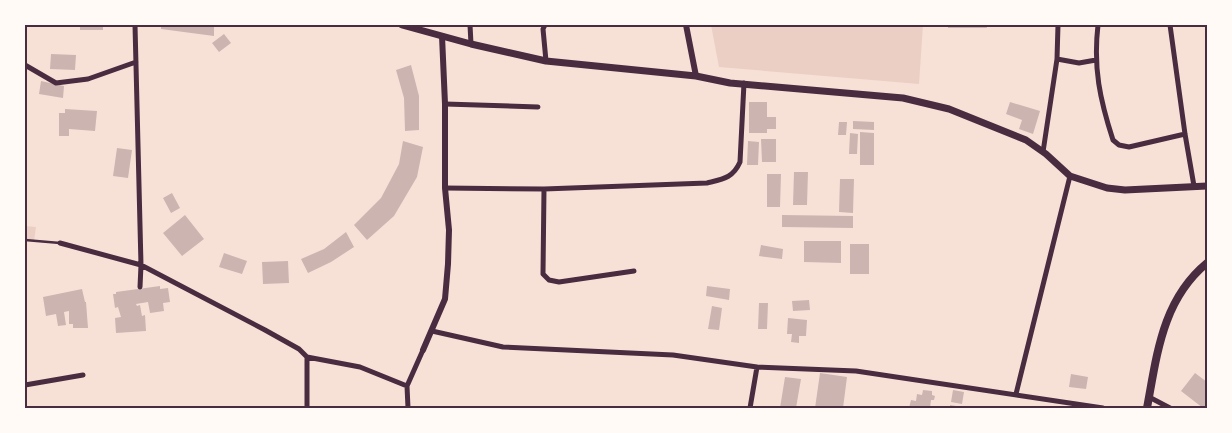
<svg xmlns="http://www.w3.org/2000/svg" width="1232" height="433" viewBox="0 0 1232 433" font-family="'Source Serif 4',serif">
<rect width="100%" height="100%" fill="#f7e1d7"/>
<path fill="#ebcfc5" d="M 711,25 L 923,25 L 919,84 L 719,67 Z
M 25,226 L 36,227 L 34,241 L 25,240 Z"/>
<path fill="#ccb4b1" d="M 80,25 L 103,25 L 103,30 L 80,30 Z
M 161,25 L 214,25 L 214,36 L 161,29 Z
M 948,25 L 986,25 L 987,28 L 948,28 Z
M 224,34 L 231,43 L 219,52 L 212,43 Z
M 51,54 L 76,55 L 75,70 L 50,69 Z
M 411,65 L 419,96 L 419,130 L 405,131 L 404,98 L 396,70 Z
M 41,81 L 64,86 L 63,98 L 39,94 Z
M 749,102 L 767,102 L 767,117 L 776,117 L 776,129 L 767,129 L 767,133 L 749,133 Z
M 1010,102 L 1040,111 L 1033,134 L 1019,129 L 1022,120 L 1006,114 Z
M 65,109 L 97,111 L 95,131 L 69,129 L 69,136 L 59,136 L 59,113 L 65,113 Z
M 853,121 L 874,122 L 874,130 L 853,129 Z
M 839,122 L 847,122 L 846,135 L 838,135 Z
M 860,132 L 874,133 L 874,165 L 860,165 Z
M 850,133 L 858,134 L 857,154 L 849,154 Z
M 761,139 L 776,139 L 776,162 L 762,162 Z
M 403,141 L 423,147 L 417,177 L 394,216 L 367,240 L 354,225 L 381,198 L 399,164 Z
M 748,141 L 759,142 L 758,165 L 747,165 Z
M 117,148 L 132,150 L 128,178 L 113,176 Z
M 794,172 L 808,172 L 807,205 L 793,205 Z
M 767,174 L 781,174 L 780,207 L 767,207 Z
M 840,179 L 854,179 L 853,213 L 839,212 Z
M 172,193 L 180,208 L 171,213 L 163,198 Z
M 185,215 L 204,239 L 182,256 L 163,233 Z
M 782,215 L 853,216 L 853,228 L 782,227 Z
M 346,232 L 354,247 L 331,262 L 308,273 L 301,259 L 324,249 Z
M 804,241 L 841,241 L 841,263 L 804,262 Z
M 850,244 L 869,244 L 869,274 L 850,274 Z
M 761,245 L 783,249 L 782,259 L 759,256 Z
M 224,253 L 247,261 L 242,274 L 219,267 Z
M 288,261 L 289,283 L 263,284 L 262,262 Z
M 160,286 L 160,289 L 168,288 L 170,302 L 163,303 L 164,311 L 150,313 L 148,302 L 136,304 L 137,306 L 140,305 L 142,316 L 145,315 L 146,331 L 116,333 L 115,318 L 121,317 L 118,307 L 115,308 L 113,294 L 116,294 L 116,292 Z
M 707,286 L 730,289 L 729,300 L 706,296 Z
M 82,289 L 85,302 L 86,302 L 88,328 L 73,328 L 73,324 L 69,324 L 69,311 L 64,312 L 66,325 L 58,326 L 56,314 L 46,316 L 43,297 Z
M 809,300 L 810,310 L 793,311 L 792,301 Z
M 759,303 L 768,303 L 767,329 L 758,329 Z
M 712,306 L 722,308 L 719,330 L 708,329 Z
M 788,318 L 807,320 L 806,336 L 799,336 L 799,343 L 791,342 L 792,334 L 787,334 Z
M 820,373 L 847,377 L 843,408 L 815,408 Z
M 1195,373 L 1207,382 L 1207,408 L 1203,408 L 1181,391 Z
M 1071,374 L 1088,377 L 1086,389 L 1069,387 Z
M 785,377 L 801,379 L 796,408 L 780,408 Z
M 923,390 L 932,391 L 932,395 L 935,396 L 934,400 L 931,400 L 930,408 L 909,408 L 911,400 L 916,401 L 917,394 L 922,395 Z
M 953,390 L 964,392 L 962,404 L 951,402 Z
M 950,405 L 963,407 L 963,408 L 950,408 Z"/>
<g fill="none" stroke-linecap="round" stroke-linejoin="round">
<path stroke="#4a2c40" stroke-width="2.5" d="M 25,240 L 60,243"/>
<path stroke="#4a2c40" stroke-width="5" d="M 135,25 L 141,265 L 140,287
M 470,25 L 471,44
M 545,25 L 543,29 L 546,61
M 1098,25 C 1093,68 1100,100 1113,140 L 1119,145 L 1129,147 L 1185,134
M 1170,25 L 1185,134 L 1194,186
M 1057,59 L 1079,63 L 1096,60
M 25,65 L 56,83 L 88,79 L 136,62
M 445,104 L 538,107
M 1043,152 L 1057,59 L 1058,25
M 445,188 L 544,189 L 707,183 C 723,179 733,178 740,162 L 744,83
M 544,189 L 543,274 L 549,280 L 559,282 L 634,271
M 60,243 L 141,265 L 265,330 L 299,349 L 307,357 L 360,367 L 407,386
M 432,331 L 503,347 L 673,355 L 757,367 L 856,371 L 1103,408
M 25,385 L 83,375
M 1016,394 L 1070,176
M 1149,397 L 1170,408
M 307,408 L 307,357
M 408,408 L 407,386 L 423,350
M 750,408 L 757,367"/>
<path stroke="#4a2c40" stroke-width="6" d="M 686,25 L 696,76
M 423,350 L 445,299 L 448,264 L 449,230 L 445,188 L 445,104 L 442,36"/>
<path stroke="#4a2c40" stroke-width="7" d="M 402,25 L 471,44 L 546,61 L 696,76 L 730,83 L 903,98 L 949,109 L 1026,140 L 1046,154 L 1070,176 L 1107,188 L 1125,190 L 1207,186"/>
<path stroke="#4a2c40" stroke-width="8" d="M 1147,408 C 1157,355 1162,300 1207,263"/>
</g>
<rect width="1232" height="433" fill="none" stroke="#fffaf5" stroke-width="52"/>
<rect x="26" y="26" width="1180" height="381" fill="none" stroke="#4a2c40" stroke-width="2"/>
</svg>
